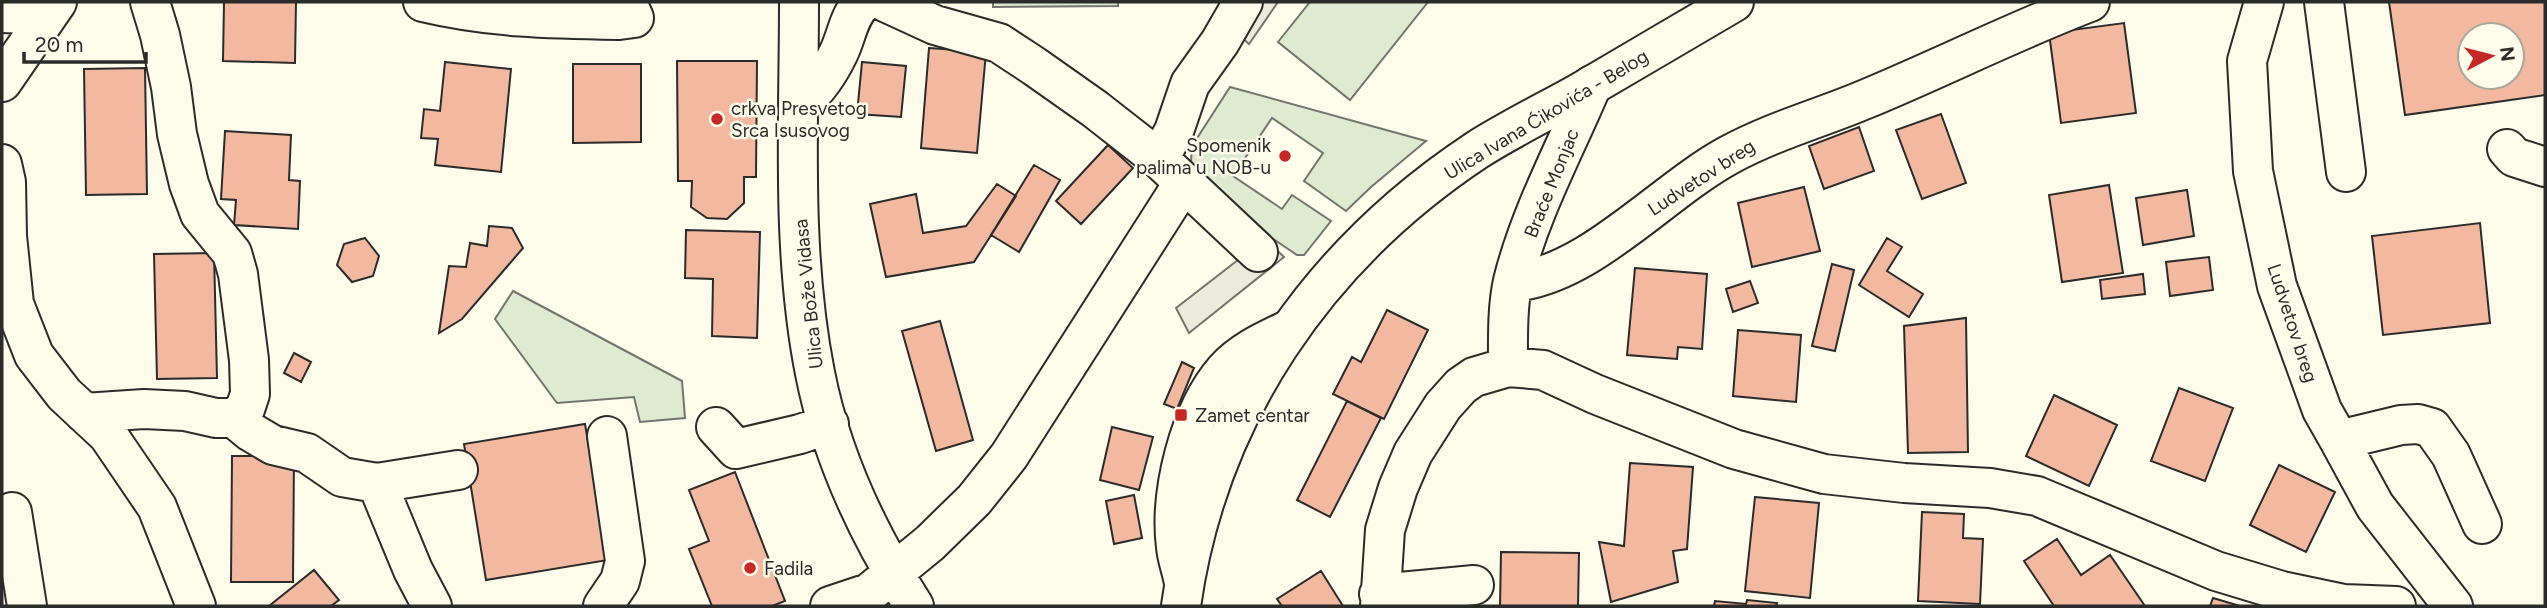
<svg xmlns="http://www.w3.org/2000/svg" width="2547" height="608" viewBox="0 0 2547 608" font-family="Figtree,sans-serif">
<rect width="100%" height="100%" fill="#fdfbea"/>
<path fill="#deebd1" stroke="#74746e" stroke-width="2" d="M 993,2 L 1118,2 L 1118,6 L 993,7 Z
M 1310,2 L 1428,2 L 1350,100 L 1278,42 Z
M 1230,87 L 1426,141 L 1371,187 L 1346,211 L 1304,181 L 1323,153 L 1272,118 L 1233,176 L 1282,209 L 1292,195 L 1331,221 L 1304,255 L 1297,255 L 1263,232 L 1191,162 L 1192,146 Z
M 513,291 L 682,381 L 685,418 L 640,422 L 634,397 L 557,403 L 495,319 Z"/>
<path fill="#eceadb" stroke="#74746e" stroke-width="2" d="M 1221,2 L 1278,2 L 1249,44 L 1220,18 Z
M 1265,239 L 1284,257 L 1189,333 L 1176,308 Z"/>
<path fill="#f2b8a0" stroke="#2b2b2b" stroke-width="2" fill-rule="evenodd" d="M 224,2 L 296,2 L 295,63 L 223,61 Z
M 2389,2 L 2545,2 L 2545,95 L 2405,115 ZM 2470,35 L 2512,35 L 2512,77 L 2470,77 Z
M 2124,23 L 2136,113 L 2061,123 L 2049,33 Z
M 929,48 L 986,52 L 977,153 L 921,148 Z
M 677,61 L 757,61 L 756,177 L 744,177 L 744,203 L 727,219 L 707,218 L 691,207 L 692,181 L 678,181 Z
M 445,62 L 511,69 L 501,172 L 435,165 L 438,139 L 421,138 L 424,109 L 440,111 Z
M 862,62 L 906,66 L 901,117 L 857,114 Z
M 573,64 L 641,64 L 641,142 L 573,143 Z
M 145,68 L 147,194 L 86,195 L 84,69 Z
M 1941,114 L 1966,183 L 1922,199 L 1896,130 Z
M 1859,127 L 1874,171 L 1824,189 L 1809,146 Z
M 225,131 L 291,135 L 289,180 L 300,181 L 298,229 L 234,225 L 236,200 L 221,199 Z
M 1108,145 L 1133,168 L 1081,224 L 1056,201 Z
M 1034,165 L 1060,180 L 1019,252 L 991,235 Z
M 997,184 L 1016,196 L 974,262 L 886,277 L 870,204 L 916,194 L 923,233 L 966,226 Z
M 2109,185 L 2123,273 L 2062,282 L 2049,195 Z
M 1804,187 L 1820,251 L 1752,267 L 1738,203 Z
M 2187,190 L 2194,236 L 2143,245 L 2136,198 Z
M 2480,223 L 2490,323 L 2383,335 L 2372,236 Z
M 489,226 L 512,228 L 523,248 L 462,319 L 439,333 L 449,266 L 466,267 L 470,243 L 487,246 Z
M 686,230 L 760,232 L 757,338 L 712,336 L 713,279 L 685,278 Z
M 365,238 L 379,256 L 373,276 L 352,282 L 337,265 L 344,244 Z
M 1887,238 L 1902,247 L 1887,271 L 1923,294 L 1909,317 L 1859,285 Z
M 214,253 L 217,378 L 157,379 L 154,254 Z
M 2209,257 L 2213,290 L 2170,296 L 2166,262 Z
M 1832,264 L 1854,270 L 1835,351 L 1812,346 Z
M 1635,268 L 1707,274 L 1702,349 L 1678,347 L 1677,359 L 1627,355 Z
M 2143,274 L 2145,294 L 2102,299 L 2100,280 Z
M 1750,281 L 1758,303 L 1733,312 L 1726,289 Z
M 1387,310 L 1428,330 L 1384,419 L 1333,394 L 1352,357 L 1361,362 Z
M 1966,318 L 1968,452 L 1908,453 L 1904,326 Z
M 940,321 L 973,440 L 936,451 L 902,331 Z
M 1738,330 L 1801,335 L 1796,402 L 1733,396 Z
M 294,353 L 311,362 L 301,382 L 284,373 Z
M 1182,362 L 1194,368 L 1177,409 L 1164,404 Z
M 2179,388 L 2233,408 L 2205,481 L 2151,461 Z
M 2054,395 L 2117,425 L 2089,486 L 2026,456 Z
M 1347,401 L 1381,418 L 1330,517 L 1297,500 Z
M 585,424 L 608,560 L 486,580 L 464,444 Z
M 1112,427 L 1153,437 L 1139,490 L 1100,480 Z
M 232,456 L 294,456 L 293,582 L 231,582 Z
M 1630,463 L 1693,467 L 1687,549 L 1673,551 L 1678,582 L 1611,602 L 1599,542 L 1624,546 Z
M 2279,465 L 2335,492 L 2306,552 L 2250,525 Z
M 735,472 L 785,601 L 772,606 L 712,606 L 689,549 L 709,541 L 689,490 Z
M 1134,495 L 1142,538 L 1114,544 L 1106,501 Z
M 1755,497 L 1819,503 L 1810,598 L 1745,591 Z
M 1922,512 L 1964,514 L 1963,538 L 1983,539 L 1980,604 L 1918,601 Z
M 2057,539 L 2081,575 L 2110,555 L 2145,606 L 2054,606 L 2024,561 Z
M 1501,552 L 1579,553 L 1578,606 L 1500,606 Z
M 314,570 L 339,600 L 331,606 L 269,606 Z
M 1321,571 L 1343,606 L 1282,606 L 1277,599 Z
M 2213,598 L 2240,606 L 2210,606 Z
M 1747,600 L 1777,603 L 1776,606 L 1714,606 L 1715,601 L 1746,604 Z"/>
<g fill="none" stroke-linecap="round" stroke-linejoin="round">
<defs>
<path id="minor" d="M 423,2 C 490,18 551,19 619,20 L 634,18 L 627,2
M 799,2 C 799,124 791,252 815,373 C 831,455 869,536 914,606
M 885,2 L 935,25 L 999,43 L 1034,66 L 1095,109 L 1159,159 L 1258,252
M 2264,2 L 2247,61 L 2253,171 L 2277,286 L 2322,410 L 2339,440 L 2375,506 L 2453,606
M 2324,2 L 2346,172
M 2,13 L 28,14 L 46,18
M 2,82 L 57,2
M 799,107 C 817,89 828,75 839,52 C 847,35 849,15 863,2
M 2507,149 L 2514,157 L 2545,167
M 1159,159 L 1174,131 L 1190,84 L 1220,42 L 1243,2
M 2,164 L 6,182 L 7,236 L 14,304 L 34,355 L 64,394 L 108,435 L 157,507 L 196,606
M 1513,282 C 1590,275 1661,192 1729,155 C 1773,131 1821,118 1866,99 C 1941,68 2014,31 2090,2
M 1508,367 C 1508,339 1507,308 1513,281 C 1530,213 1565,149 1592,85
M 84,413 L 144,409 L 185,411 L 216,418 L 234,418 L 245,409 L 250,394 L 249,360 L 238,274 L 232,253 L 200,214 L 189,184 L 177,134 L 171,87 L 160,35 L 150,2
M 234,418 L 251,432 L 273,445 L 307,453 L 342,477 L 377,483 L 413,570 L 432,606
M 716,427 L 736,449 L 800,434 L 829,424
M 2339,440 L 2401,425 L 2418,424 L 2432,428 L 2451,455 L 2482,524
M 377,483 L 458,470
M 12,512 L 27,606
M 1184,583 C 1182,571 1177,559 1176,547 C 1169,493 1189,411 1225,370 C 1242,351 1265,341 1288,330
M 1379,594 L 1474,585
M 603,606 L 620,581 L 625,561 L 607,436
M 830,606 L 869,593 L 930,543 L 974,500 L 1009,456 L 1184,182
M 1380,606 L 1385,530 L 1398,488 L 1413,453 L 1443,406 L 1461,386 L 1474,377 L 1508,367 L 1543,370 L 1595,394 L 1734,449 L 1824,474 L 1904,483 L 1990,488 L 2037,496 L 2216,571 L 2282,591 L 2344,604 L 2396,606"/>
<path id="major" d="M 1181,606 C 1208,414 1317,256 1477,150 C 1510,129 1545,112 1579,93 C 1631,63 1682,32 1734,2"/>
</defs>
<use href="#minor" stroke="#2b2b2b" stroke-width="42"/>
<use href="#major" stroke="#2b2b2b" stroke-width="42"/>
<use href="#minor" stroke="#fdfbea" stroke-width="38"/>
<use href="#major" stroke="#fdfbea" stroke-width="38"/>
</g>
<g fill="#c62828" stroke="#fdfbea" stroke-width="2.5">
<circle cx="717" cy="119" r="7"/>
<circle cx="1285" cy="156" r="7"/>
<rect x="1174" y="408" width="14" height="14" rx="3.5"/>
<circle cx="750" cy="568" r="7"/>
</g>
<g text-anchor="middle" stroke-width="5" stroke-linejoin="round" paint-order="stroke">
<g font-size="19" fill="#2b2b2b" stroke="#fdfbea" text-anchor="start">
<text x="731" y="115">crkva Presvetog<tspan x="731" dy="22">Srca Isusovog</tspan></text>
<text x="1271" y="152" text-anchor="end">Spomenik<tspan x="1271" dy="22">palima u NOB-u</tspan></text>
<text x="1195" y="422">Zamet centar</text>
<text x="764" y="575">Fadila</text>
</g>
<g font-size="19" fill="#2b2b2b" stroke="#fdfbea">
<text transform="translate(1546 114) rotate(-31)" y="7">Ulica Ivana Ćikovića - Belog</text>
<text transform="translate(1701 177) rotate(-33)" y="7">Ludvetov breg</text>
<text transform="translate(1551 183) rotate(-68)" y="7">Braće Monjac</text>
<text transform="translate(808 294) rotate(-96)" y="7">Ulica Bože Vidasa</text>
<text transform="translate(2293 323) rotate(72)" y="7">Ludvetov breg</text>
</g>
</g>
<rect width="2547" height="608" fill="none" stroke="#2b2b2b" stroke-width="7"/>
<g transform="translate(2491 56) rotate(83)"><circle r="33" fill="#fdfbea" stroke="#a9a89e" stroke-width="2"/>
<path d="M0-5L12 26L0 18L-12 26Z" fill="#c62828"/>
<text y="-10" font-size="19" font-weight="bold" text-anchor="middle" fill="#2b2b2b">N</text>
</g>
<path d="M24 52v10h122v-10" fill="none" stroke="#2b2b2b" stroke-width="3.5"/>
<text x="35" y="52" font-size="21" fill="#2b2b2b" stroke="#fdfbea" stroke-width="5" paint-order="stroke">20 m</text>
</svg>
